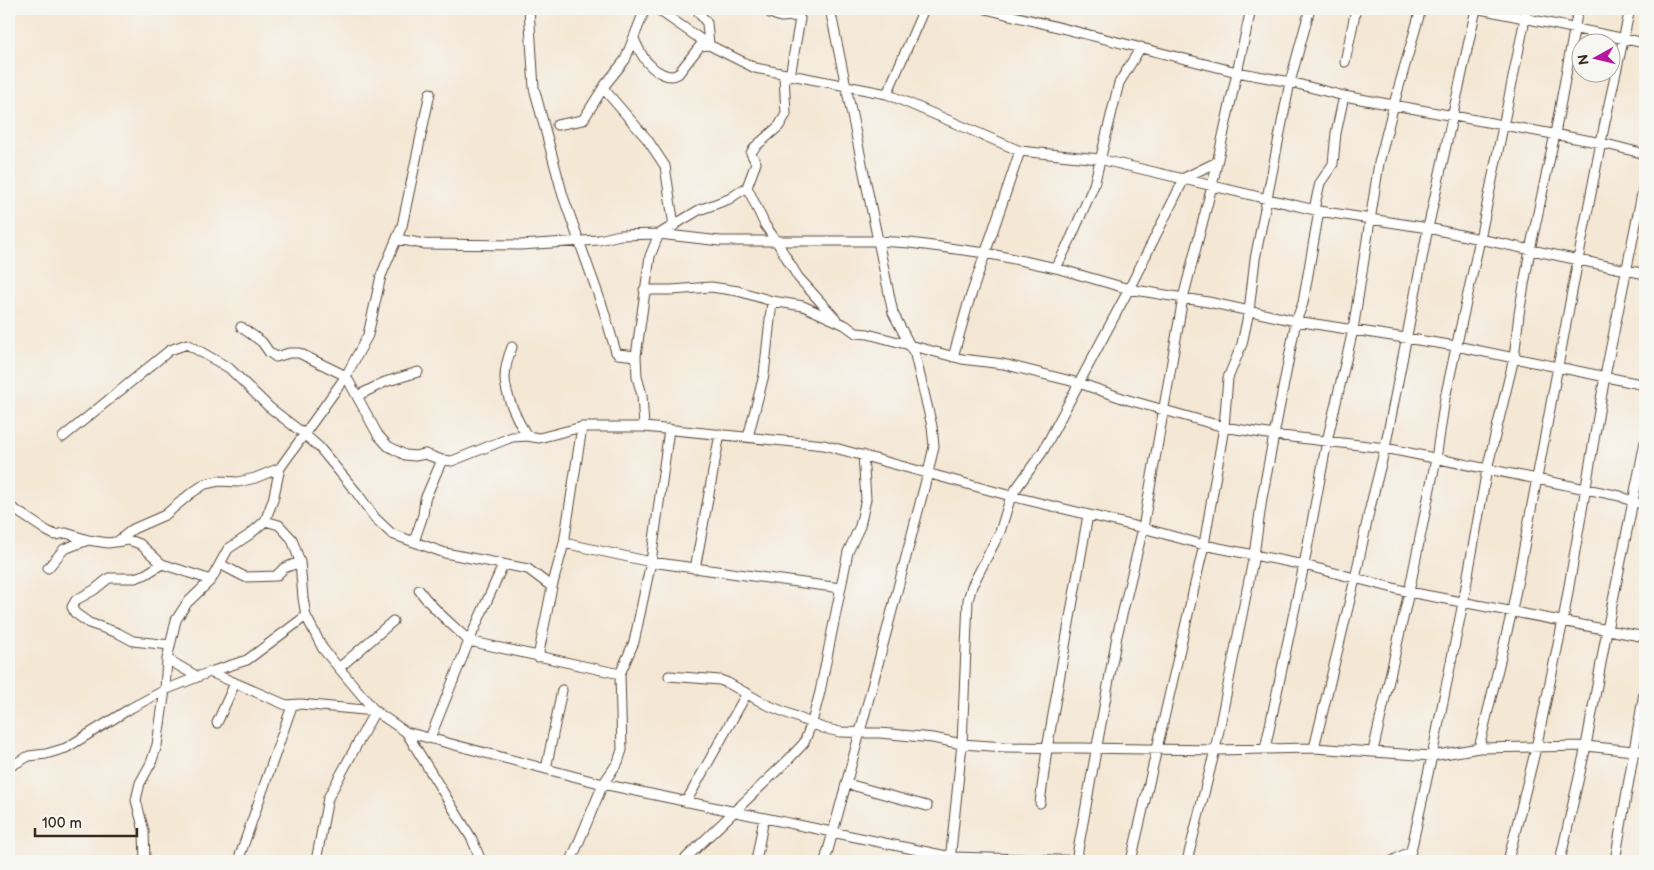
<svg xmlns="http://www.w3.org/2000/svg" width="1654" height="870" viewBox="0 0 1654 870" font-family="'Balsamiq Sans',sans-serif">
<rect width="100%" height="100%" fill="#f6f6f2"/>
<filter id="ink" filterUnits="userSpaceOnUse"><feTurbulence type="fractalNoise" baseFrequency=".02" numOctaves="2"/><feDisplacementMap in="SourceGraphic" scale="10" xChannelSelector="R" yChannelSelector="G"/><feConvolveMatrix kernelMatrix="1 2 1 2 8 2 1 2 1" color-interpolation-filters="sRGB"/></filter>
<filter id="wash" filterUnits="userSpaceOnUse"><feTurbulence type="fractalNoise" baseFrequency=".0096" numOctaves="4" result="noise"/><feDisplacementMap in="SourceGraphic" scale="20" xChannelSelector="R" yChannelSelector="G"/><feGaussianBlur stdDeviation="1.12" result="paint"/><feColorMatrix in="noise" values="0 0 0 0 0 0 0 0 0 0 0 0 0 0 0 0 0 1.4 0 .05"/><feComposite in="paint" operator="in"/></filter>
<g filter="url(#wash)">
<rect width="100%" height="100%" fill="#f4e7d4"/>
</g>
<g filter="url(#ink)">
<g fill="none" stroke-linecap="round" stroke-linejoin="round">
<defs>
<path id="minor" d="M 529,9 L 534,88 L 563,196 L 603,308 L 616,352 L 618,354 L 636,356
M 657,9 L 709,45 L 755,68 L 887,94 L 1020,151 L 1099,159 L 1319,211 L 1428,228 L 1645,274
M 986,9 L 1237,72 L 1290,82 L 1344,96 L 1602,143 L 1645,154
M 1480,9 L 1645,43
M 770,13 L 781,17 L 794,16 L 800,19 L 790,76
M 634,39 C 638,47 642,58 649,64 C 655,71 669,80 678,74 L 700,46 L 709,45 L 707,23 L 699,13 L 698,9
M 1345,62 L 1356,9
M 603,88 L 647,139 L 665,166 L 674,226
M 887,94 L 924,9
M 557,125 L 583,120 L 605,85 L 625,60 L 645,9
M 1182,179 L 1217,162
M 747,187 L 765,225 L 777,242 L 798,277 L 836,319
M 1314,209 L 1320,183 L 1333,164 L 1336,133 L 1344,96
M 397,239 L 424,244 L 520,245 L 599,240 L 620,235 L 659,234 L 720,241 L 878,241 L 910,243 L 986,253 L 1056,268 L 1129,289 L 1208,302 L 1296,321 L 1456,346 L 1645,385
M 1056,268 L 1071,238 L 1094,185 L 1119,83 L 1141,47
M 644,290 L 672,290 L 711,287 L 738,291 L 772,301 L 803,306 L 845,325 L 856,333 L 868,334 L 962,359 L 1003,364 L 1079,383 L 1125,399 L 1224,427 L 1274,435 L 1385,448 L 1620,496 L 1633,502 L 1645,504
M 241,327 L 262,342 L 269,352 L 276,357 L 289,353 L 299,353 L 346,376 L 378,435 L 388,446 L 405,455 L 415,456 L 425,454 L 442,460 L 452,461 L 512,437 L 527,436 L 539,438 L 582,427 L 644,427 L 824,445 L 1011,496 L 1143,528 L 1204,545 L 1304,565 L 1409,592 L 1645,637
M 512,347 C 508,357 505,367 505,378 C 505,395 518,422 527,436
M 953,357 L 968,304 L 1020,151
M 357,396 L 385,382 L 418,372
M 644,427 L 642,395 L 637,377 L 636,356 L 650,256 L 659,234 L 699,210 L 729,199 L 747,187 L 756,163 L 751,153 L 755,147 L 779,126 L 786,114 L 784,75
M 63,437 L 170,350 L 187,344 L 229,368 L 269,407 L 304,434 L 319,447 L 357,493 L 375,518 L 392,534 L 445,553 L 528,569 L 552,587
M 748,437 L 764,375 L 772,301
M 14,509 L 47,531 L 55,535 L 66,533 L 88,540 L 108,543 L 129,540 L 140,544 L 162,564 L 211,580
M 265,521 L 279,525 L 292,539 L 300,562 L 303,598 L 306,616 L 323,649 L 375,711 L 406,732 L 603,784 L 951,857 L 1094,861
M 118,541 L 133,529 L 165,515 L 190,494 L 205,484 L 219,481 L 238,482 L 255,478 L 280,468
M 414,542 L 423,515 L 425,499 L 442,460
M 564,543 L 651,562 L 840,588
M 162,564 L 146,574 L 135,578 L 109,578 L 94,590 L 76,600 L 72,607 L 75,613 L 89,623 L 118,633 L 133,641 L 170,645
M 220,564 L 245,577 L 276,576 L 284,568 L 300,562
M 48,568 L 64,549 L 88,540
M 695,569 L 720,434
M 419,590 C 433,610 452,624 469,641 L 620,674
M 538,657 L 552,587 L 564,543 L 582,427
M 167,659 L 198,677
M 339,668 L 393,621
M 210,672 L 286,705 L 300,704 L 375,711
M 669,676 L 720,680 L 728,683 L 765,704 L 823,728 L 840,732 L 880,733 L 933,738 L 962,744 L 1005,747 L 1215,750 L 1314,748 L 1432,756 L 1479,748 L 1586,746 L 1633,751 L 1645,751
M 217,723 L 235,683
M 406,732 L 472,839 L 481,861
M 430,738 L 469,641 L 503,565
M 1314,748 L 1355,579 L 1369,512 L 1385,448 L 1428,228 L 1476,9
M 1479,748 L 1512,611 L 1578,260 L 1605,122 L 1630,9
M 1265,749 L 1304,565 L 1327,441 L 1353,330 L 1379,163 L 1394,104 L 1421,9
M 1373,751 L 1409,592 L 1436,459 L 1445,398 L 1480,239 L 1527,9
M 9,767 L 29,756 L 46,754 L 66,748 L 131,708 L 165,690 L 210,672 L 247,660 L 306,616
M 546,769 L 562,690
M 848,784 L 927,806
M 686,802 L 747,693
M 1040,803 L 1047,749 L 1088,515
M 145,861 L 144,831 L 136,800 L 140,783 L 151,763 L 157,745 L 165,690 L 167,659 L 176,620 L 187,603 L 211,580 L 228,549 L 249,535 L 265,521 L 273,500 L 280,468 L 346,376 L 368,335 L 381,276 L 402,226 L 430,93
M 238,861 L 292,706
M 316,861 L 328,798 L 375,711
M 571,861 L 603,784 L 618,762 L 622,750 L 620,674 L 634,642 L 651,562 L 669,429
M 683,861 L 788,760 L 804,743 L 812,722 L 820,692 L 848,552 L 860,526 L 866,499 L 863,455
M 756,861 L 764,818
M 825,861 C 861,732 894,602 928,473 L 934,446 L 932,426 L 915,355 L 893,313 L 830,9
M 950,861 L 962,744 L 968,600 L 972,586 L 1000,532 L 1011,496 L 1043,451 L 1129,289 L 1182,183 L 1182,179
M 1076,861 L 1117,636 L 1143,528 L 1183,298 L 1212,186 L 1251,9
M 1131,861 L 1204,545 L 1224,427 L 1228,378 L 1242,344 L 1249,311 L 1255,259 L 1290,82 L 1310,9
M 1187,861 L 1215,750 L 1254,555 L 1262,498 L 1296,321 L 1303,303 L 1319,211
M 1392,861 L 1411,851
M 1406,861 L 1411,851 L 1432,756 L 1463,603 L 1487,469 L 1514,358 L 1519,314 L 1530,250 L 1555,134 L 1578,9
M 1508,861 L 1536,748 L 1563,621 L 1605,376 L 1645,179
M 1560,861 L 1586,746 L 1607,630 L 1645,442
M 1615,861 L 1645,687"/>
</defs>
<use href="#minor" stroke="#574639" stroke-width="11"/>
<use href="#minor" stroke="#fff" stroke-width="9"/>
</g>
</g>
<rect width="1654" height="870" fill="none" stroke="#f6f6f2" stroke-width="30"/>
<g transform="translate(1596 58) rotate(262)"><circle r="24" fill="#f6f6f2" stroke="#aba49d"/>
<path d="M0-4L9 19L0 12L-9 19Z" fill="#b5179e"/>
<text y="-8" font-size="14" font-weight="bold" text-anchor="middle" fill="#3b2a1e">N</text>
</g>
<path d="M35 828v8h102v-8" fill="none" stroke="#3b2a1e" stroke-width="2.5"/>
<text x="42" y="828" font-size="15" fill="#3b2a1e" stroke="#f6f6f2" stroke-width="4" paint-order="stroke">100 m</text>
</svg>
